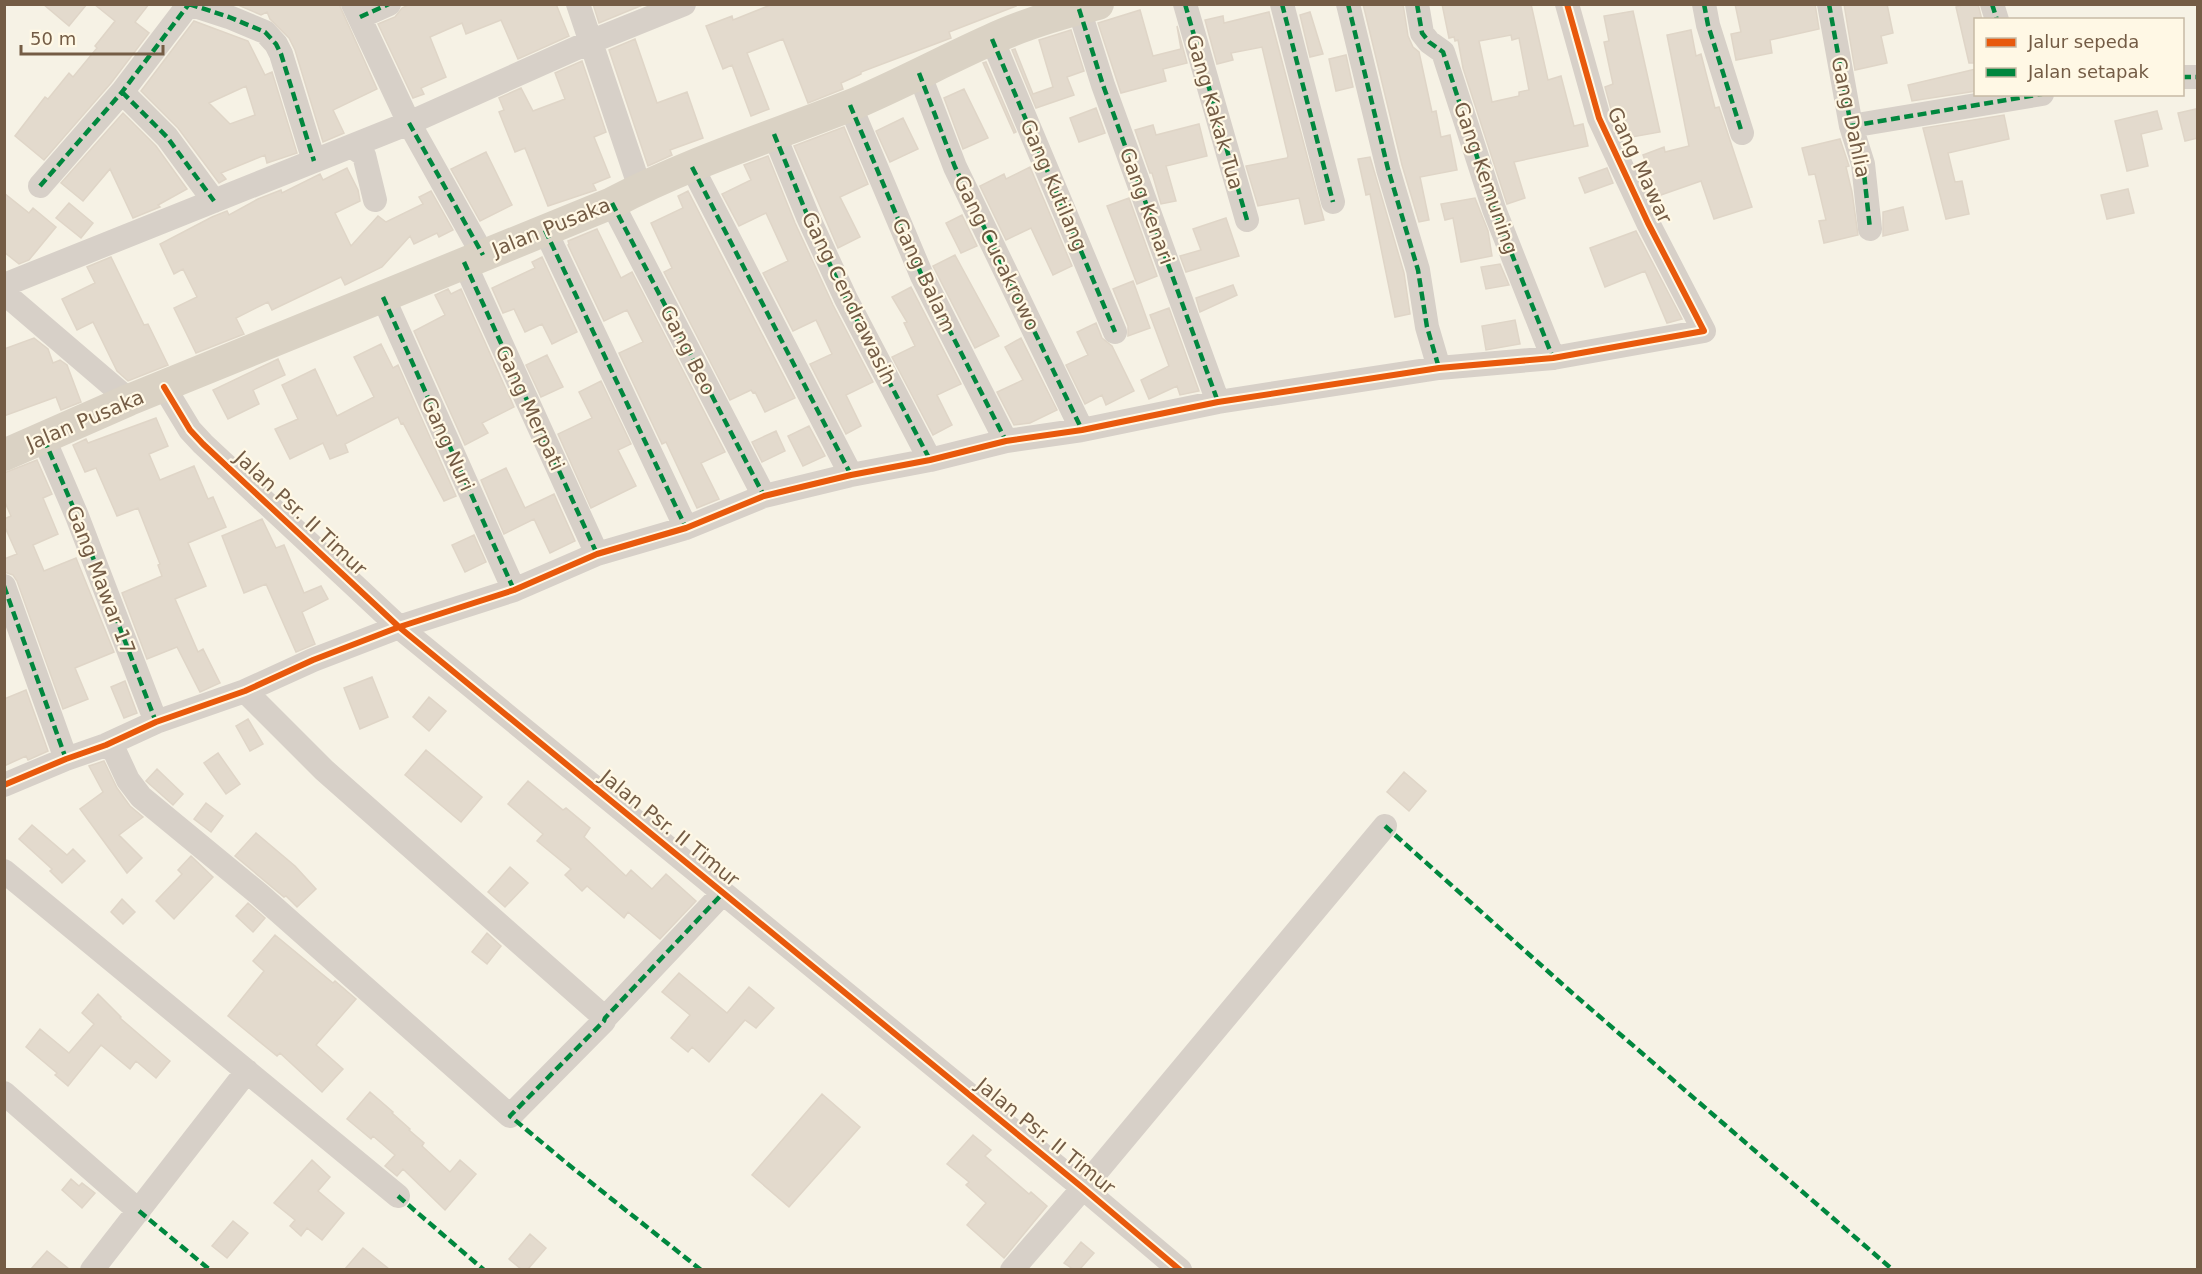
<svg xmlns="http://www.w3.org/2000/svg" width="2202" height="1274" viewBox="0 0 2202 1274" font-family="'DejaVu Sans',sans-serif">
<rect width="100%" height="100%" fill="#f6f2e5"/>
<path fill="#e3dacd" stroke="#dfd5c7" stroke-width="1.5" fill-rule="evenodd" d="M 43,4 L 87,4 L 69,26 Z
M 94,4 L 149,4 L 135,22 L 149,33 L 111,83 L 44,160 L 15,136 L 45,97 L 48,99 L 69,73 L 73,77 L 97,48 L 95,46 L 115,21 Z
M 236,4 L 339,4 L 377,89 L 333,110 L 344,133 L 323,142 L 295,50 L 289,38 L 270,19 L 267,12 L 261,15 Z
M 410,4 L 556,4 L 569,36 L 518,59 L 501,20 L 466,34 L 462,23 L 430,37 L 446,77 L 421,88 L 424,94 L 413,98 L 378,24 L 395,17 L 402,8 Z
M 593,4 L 645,4 L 599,23 Z
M 773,4 L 1015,4 L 1016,6 L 949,32 L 951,38 L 861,72 L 861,74 L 841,83 L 843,89 L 808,103 L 783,39 L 747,53 L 769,109 L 751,116 L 732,65 L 723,69 L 706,26 L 732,16 L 733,20 Z
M 1363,4 L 1403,4 L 1408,36 L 1413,47 L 1419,52 L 1432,112 L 1436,111 L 1441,137 L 1450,135 L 1457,170 L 1420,177 L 1429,220 L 1419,222 L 1402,165 Z
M 1442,4 L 1531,4 L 1548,80 L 1561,76 L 1574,126 L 1583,124 L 1588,146 L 1514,162 L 1525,198 L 1507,204 L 1463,68 L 1458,40 L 1455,41 L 1454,37 L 1449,38 ZM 1511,35 L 1512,40 L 1519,38 L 1529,90 L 1519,92 L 1519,96 L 1492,102 L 1479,41 Z
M 1735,4 L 1815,4 L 1819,29 L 1770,40 L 1772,53 L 1736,60 L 1731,34 L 1741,32 Z
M 1844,4 L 1887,4 L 1893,33 L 1881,36 L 1887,63 L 1855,70 Z
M 1965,4 L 1978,4 L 1982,20 L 1976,20 L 1976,63 L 1969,63 L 1956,7 Z
M 1140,10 L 1153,56 L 1181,49 L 1177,26 L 1187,63 L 1163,69 L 1166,81 L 1121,93 L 1098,23 Z
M 1633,11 L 1660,132 L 1632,137 L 1621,112 L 1612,113 L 1605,87 L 1613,84 L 1604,42 L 1609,41 L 1604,16 Z
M 1269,12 L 1324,220 L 1305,224 L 1299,198 L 1258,206 L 1246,166 L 1287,158 L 1288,156 L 1262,47 L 1231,53 L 1233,60 L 1217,64 L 1205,20 L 1223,16 L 1224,23 Z
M 1310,12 L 1323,54 L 1310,57 L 1300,15 Z
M 194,21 L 248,41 L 265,75 L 272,72 L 297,153 L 267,163 L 265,155 L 221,173 L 226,179 L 219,183 L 178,128 L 141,91 ZM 246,86 L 255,115 L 230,124 L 209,103 Z
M 1071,30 L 1084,71 L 1067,77 L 1074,95 L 1036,108 L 1012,50 L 1015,49 L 1033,94 L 1053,87 L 1039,40 Z
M 1691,30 L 1696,56 L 1701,54 L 1715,108 L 1719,107 L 1752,207 L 1714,219 L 1701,181 L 1658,196 L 1643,155 L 1664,147 L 1665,152 L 1689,146 L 1667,35 Z
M 635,39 L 657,103 L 687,92 L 703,138 L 670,150 L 672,155 L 648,166 L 609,50 Z
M 1346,55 L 1353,87 L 1336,91 L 1329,59 Z
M 582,61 L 606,132 L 594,137 L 610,177 L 593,184 L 596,190 L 548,206 L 525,148 L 515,152 L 499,112 L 504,110 L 499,98 L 521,88 L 533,111 L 565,99 L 555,73 Z
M 986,62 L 1016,132 L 1014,133 L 983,63 Z
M 1976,69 L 1976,91 L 1912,101 L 1908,85 Z
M 964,89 L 988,138 L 963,149 L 944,98 Z
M 1096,108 L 1105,133 L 1079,142 L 1070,118 Z
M 2196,109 L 2198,138 L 2185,141 L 2178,113 Z
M 2157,111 L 2162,129 L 2141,134 L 2148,166 L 2127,171 L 2115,121 Z
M 123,113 L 156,146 L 187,189 L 158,205 L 160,207 L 133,218 L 110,169 L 83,201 L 61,183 Z
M 2004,115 L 2009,139 L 1948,153 L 1955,182 L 1962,181 L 1969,214 L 1946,219 L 1923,128 Z
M 903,118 L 918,149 L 890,162 L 876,131 Z
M 1199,124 L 1207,156 L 1166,166 L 1176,201 L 1161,204 L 1152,173 L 1150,173 L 1135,130 L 1153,125 L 1156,135 Z
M 844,127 L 868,184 L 840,197 L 860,237 L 838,248 L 794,146 Z
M 1840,139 L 1849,166 L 1846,167 L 1852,192 L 1858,235 L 1824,243 L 1819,221 L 1826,220 L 1815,174 L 1809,175 L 1802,148 Z
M 486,152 L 512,205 L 480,221 L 451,169 Z
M 768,156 L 795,223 L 833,305 L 873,382 L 846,395 L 861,426 L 846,434 L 810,364 L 832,354 L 816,320 L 793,331 L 763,273 L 788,261 L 766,213 L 739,226 L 722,194 L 751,180 L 744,165 Z
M 1370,157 L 1404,273 L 1410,314 L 1395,317 L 1370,194 L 1366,195 L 1358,159 Z
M 1030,167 L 1072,266 L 1053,275 L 1031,228 L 1006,240 L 980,186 L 1004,174 L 1006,179 Z
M 347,168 L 358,190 L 360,201 L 335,213 L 351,246 L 378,216 L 386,222 L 423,204 L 419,197 L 431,191 L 453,230 L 439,237 L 437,233 L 414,244 L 410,236 L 382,267 L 345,285 L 341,277 L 272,310 L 268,302 L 236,318 L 244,334 L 196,353 L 174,308 L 197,297 L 183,269 L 174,274 L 160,244 L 212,217 L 227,211 L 229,215 L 258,199 L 281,190 L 282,193 L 320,174 L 323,180 Z
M 1607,168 L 1613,183 L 1585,193 L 1579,178 Z
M 2128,189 L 2134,213 L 2107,219 L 2101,195 Z
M 688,191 L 795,398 L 765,412 L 755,392 L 753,393 L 751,390 L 730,400 L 664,272 L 672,268 L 651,223 L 683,208 L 678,196 Z
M 4,193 L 29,213 L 33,208 L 56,227 L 29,260 L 19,264 L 4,252 Z
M 1129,198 L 1157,276 L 1137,284 L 1107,206 Z
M 1475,198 L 1488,231 L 1492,256 L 1461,262 L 1453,218 L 1445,220 L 1441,204 Z
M 69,203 L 93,223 L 81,238 L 56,218 Z
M 1903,207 L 1908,230 L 1883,236 L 1883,212 Z
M 962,215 L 977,246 L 961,253 L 946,223 Z
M 1226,218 L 1239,256 L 1186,272 L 1180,256 L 1201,250 L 1193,229 Z
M 597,229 L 621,278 L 632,272 L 725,452 L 701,463 L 719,499 L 697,508 L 666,442 L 662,444 L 619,353 L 643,342 L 627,310 L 604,321 L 568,245 L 569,244 L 568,241 Z
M 1636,231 L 1682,319 L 1667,323 L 1645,271 L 1605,287 L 1590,248 Z
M 955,255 L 999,336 L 975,348 L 933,266 Z
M 111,257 L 144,325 L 148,324 L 168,365 L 128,381 L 117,371 L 93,322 L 77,330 L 62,299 L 95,283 L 87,267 Z
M 542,257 L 577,332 L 552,344 L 542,324 L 525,332 L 514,309 L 503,313 L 492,288 L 535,268 L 532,262 Z
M 1500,264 L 1509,285 L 1486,289 L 1481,267 Z
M 1133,281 L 1150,328 L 1128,336 L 1128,326 L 1113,289 Z
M 1233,285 L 1237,295 L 1200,312 L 1196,298 Z
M 911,287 L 961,384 L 937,395 L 952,425 L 933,435 L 892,357 L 915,346 L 904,323 L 907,322 L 892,297 Z
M 448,289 L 451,294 L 461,289 L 514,407 L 482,423 L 488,433 L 465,445 L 414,331 L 445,315 L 435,295 Z
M 1169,308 L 1199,391 L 1180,395 L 1177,386 L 1149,399 L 1141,380 L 1169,366 L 1150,315 Z
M 1515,320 L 1520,344 L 1486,350 L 1482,326 Z
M 1096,323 L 1102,338 L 1112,346 L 1134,391 L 1106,405 L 1102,395 L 1085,404 L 1066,365 L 1088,355 L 1077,332 Z
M 34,338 L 48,349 L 53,363 L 60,360 L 67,365 L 81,402 L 61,410 L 56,397 L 4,416 L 4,349 Z
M 1021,338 L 1057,410 L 1030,423 L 1014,425 L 997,392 L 1023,380 L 1005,347 Z
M 381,344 L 393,368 L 398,365 L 456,496 L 444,501 L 403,423 L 401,424 L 398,417 L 345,444 L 348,452 L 330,459 L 323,443 L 290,459 L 275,429 L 298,419 L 282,385 L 315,369 L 337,416 L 374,397 L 354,357 Z
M 547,355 L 563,387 L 541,397 L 526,365 Z
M 278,359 L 285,375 L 253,390 L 259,404 L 228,419 L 213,390 Z
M 601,381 L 631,444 L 618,450 L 636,486 L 591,508 L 558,434 L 592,418 L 579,392 Z
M 156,418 L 168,446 L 149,454 L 160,480 L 194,466 L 208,499 L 213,497 L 226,527 L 188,543 L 206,586 L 175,599 L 198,652 L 203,649 L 220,683 L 200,692 L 177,647 L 147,659 L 122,593 L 162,576 L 158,565 L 160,564 L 138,508 L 117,516 L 96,468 L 85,472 L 73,445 L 86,439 L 88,443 Z
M 809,426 L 825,456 L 803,466 L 788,436 Z
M 776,431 L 785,451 L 762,462 L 752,442 Z
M 37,460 L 52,494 L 43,498 L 58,534 L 33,545 L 44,571 L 76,558 L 114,652 L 75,668 L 88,699 L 63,709 L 17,581 L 13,575 L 4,572 L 4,559 L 17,554 L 4,525 L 4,519 L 11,516 L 4,500 L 4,473 Z
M 506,468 L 525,508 L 554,494 L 575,541 L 550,553 L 534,519 L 504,534 L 481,480 Z
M 262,519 L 276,548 L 284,545 L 304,593 L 321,586 L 328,599 L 302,612 L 315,644 L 296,652 L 266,584 L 244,593 L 222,536 Z
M 474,535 L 486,562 L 465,572 L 452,545 Z
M 372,677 L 388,717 L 360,729 L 344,688 Z
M 125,681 L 137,713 L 124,718 L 111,687 Z
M 26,690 L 48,751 L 28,760 L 26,756 L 4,766 L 4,699 Z
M 429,697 L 446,711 L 429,731 L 413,717 Z
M 248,719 L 263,744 L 250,751 L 236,726 Z
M 426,750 L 482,797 L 461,822 L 405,775 Z
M 218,753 L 240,784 L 226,794 L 204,763 Z
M 104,761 L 117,788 L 130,806 L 143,817 L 119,835 L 142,858 L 127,873 L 80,809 L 103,792 L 89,766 Z
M 157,769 L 183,794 L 173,805 L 146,781 Z
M 1404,772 L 1426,791 L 1409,811 L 1387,792 Z
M 528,781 L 563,810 L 566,808 L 590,828 L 584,837 L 626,876 L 631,870 L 652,889 L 666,874 L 696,901 L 660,939 L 628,912 L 624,918 L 587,886 L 582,891 L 565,875 L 571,869 L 537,841 L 543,834 L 508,804 Z
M 206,803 L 223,816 L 211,832 L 194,819 Z
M 32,825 L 67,855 L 73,849 L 85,861 L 62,883 L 50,871 L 52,869 L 19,839 Z
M 256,833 L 295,866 L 316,889 L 297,907 L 286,896 L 284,897 L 235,856 Z
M 191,856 L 213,877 L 174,919 L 156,901 L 182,874 L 178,870 Z
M 510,867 L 528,883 L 505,907 L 488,892 Z
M 122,899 L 135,912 L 123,924 L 111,912 Z
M 248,903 L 265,918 L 253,932 L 236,916 Z
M 487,933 L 501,946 L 487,964 L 472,952 Z
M 275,935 L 333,983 L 335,981 L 356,999 L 316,1045 L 343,1069 L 322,1092 L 280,1053 L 277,1056 L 228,1016 L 264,971 L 253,961 Z
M 679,973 L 727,1013 L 749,987 L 774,1008 L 756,1028 L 745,1020 L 709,1062 L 692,1047 L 688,1052 L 671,1038 L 690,1015 L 662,992 Z
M 98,994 L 121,1017 L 120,1018 L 170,1061 L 156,1078 L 136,1061 L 130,1069 L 101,1045 L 68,1086 L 55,1075 L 57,1073 L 26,1047 L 40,1029 L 69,1053 L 94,1024 L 82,1013 Z
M 370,1092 L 393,1112 L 392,1113 L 410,1129 L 409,1130 L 424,1143 L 422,1146 L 450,1172 L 460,1160 L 476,1174 L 445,1210 L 403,1169 L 397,1176 L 385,1166 L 395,1155 L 373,1136 L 371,1139 L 347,1119 Z
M 822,1094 L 860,1127 L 789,1207 L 752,1175 Z
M 973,1135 L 991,1150 L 985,1156 L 1029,1194 L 1031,1192 L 1047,1206 L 1004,1258 L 967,1225 L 986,1203 L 966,1185 L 969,1182 L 947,1164 Z
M 312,1160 L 330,1177 L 318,1191 L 344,1213 L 322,1240 L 307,1228 L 301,1236 L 290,1226 L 295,1220 L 274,1203 Z
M 71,1179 L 79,1186 L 82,1183 L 95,1193 L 82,1208 L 62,1190 Z
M 233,1221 L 248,1233 L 227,1258 L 212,1246 Z
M 530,1234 L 546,1248 L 528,1269 L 521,1269 L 509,1259 Z
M 1081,1242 L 1094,1253 L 1080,1269 L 1073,1269 L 1064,1263 Z
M 363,1248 L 389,1269 L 345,1269 Z
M 47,1251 L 69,1269 L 31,1269 Z"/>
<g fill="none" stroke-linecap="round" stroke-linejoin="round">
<path stroke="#d7d0c8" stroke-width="24" d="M 189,4 L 229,17 L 265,32 L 276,44 L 281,54 L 314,161
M 353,4 L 409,123 L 483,255
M 578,4 L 640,188
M 1185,4 L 1247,220
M 1282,4 L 1333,202
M 1348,4 L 1388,169 L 1418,270 L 1427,327 L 1439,368
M 1417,4 L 1422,33 L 1429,42 L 1443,52 L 1494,209 L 1553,358
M 1704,4 L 1708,25 L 1742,133
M 1829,4 L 1851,126 L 1863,164 L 1870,229
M 1992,4 L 1997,20
M 1079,9 L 1103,85 L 1218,402
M 360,17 L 389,4
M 992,39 L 1115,332
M 919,73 L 955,167 L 1082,430
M 2182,77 L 2198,77
M 122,92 L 167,137 L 214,201
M 850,105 L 922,276 L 1006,441
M 1851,126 L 2042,94
M 774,134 L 808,217 L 846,299 L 930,460
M 351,146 L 364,155 L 375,200
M 692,167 L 851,475
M 40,186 L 122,92 L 189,4
M 612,203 L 764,496
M 545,230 L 686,528
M 464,262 L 597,554
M 4,285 L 409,123 L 590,42 L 684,4
M 4,293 L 129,400
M 383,297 L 514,590
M 164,387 L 190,430 L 203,444 L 399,627 L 1083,1188 L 1180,1270
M 44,439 L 77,516 L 156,722
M 4,586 L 66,759
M 245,691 L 324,770 L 605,1018
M 106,745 L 115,752 L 128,780 L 141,797 L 260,895 L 510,1116 L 604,1021 L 605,1018 L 723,893
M 4,785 L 66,759 L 106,745 L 156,722 L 245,691 L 313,660 L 399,627 L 514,590 L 597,554 L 686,528 L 764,496 L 851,475 L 930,460 L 1006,441 L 1082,430 L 1218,402 L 1439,368 L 1553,358 L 1704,331 L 1648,223 L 1599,118 L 1567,4
M 4,871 L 398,1196
M 4,1093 L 139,1211
M 92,1270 L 247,1071
M 1012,1270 L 1083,1188 L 1385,826"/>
<path stroke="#dad2c4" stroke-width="32" d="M 4,455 L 129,400 L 612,203 C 688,163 770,137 849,106 C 897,86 943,61 990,40 C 1024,24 1062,13 1098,4"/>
<path stroke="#00873e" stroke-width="4.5" stroke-dasharray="9 4.5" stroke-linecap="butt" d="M 189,4 L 229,17 L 265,32 L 276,44 L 281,54 L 314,161
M 1185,4 L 1247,220
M 1282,4 L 1333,202
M 1348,4 L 1388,169 L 1418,270 L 1427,327 L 1439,368
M 1417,4 L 1422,33 L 1429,42 L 1443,52 L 1494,209 L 1553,358
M 1704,4 L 1708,25 L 1742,133
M 1829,4 L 1851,126 L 1863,164 L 1870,229
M 1992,4 L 1997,20
M 1079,9 L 1103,85 L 1218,402
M 360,17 L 389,4
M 992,39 L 1115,332
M 919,73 L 955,167 L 1082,430 L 1087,429
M 2182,77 L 2198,77
M 122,92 L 167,137 L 214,201
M 850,105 L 922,276 L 1006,441
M 409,123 L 483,255
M 1851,126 L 2042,94
M 774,134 L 808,217 L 846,299 L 930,460
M 692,167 L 851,475
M 40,186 L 122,92 L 189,4
M 612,203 L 764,496
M 545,230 L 686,528
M 464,262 L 597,554
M 383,297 L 514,590
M 44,439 L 77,516 L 156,722
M 4,586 L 66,759
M 1385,826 L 1570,991 L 1893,1270
M 398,1196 L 484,1270
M 139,1211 L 210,1270
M 701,1270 L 569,1165 L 510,1116 L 604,1021 L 605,1018 L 723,893"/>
<defs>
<path id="cycleway" d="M 164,387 L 190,430 L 203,444 L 399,627 L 1083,1188 L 1180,1270
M 4,785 L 66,759 L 106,745 L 156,722 L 245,691 L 313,660 L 399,627 L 514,590 L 597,554 L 686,528 L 764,496 L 851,475 L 930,460 L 1006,441 L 1082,430 L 1218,402 L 1439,368 L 1553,358 L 1704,331 L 1648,223 L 1599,118 L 1567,4"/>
</defs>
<use href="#cycleway" stroke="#fff8e5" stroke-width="10"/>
<use href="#cycleway" stroke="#e8590c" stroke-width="6"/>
</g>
<g text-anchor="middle" stroke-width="4.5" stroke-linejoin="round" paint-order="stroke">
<g font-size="20" fill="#745c45" stroke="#fff8e5">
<text transform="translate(1215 112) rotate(74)" y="7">Gang Kakak Tua</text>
<text transform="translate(1851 117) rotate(78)" y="7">Gang Dahlia</text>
<text transform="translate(1640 165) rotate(65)" y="7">Gang Mawar</text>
<text transform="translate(1486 178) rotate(71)" y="7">Gang Kemuning</text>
<text transform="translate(1054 185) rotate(67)" y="7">Gang Kutilang</text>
<text transform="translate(1147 206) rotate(70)" y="7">Gang Kenari</text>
<text transform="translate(551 227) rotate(-22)" y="7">Jalan Pusaka</text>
<text transform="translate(997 253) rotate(64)" y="7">Gang Cucakrowo</text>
<text transform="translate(924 275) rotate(65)" y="7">Gang Balam</text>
<text transform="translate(849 298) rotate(64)" y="7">Gang Cendrawasih</text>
<text transform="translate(688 350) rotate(63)" y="7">Gang Beo</text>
<text transform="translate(530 408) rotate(65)" y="7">Gang Merpati</text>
<text transform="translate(85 420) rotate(-23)" y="7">Jalan Pusaka</text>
<text transform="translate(448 444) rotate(66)" y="7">Gang Nuri</text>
<text transform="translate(301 513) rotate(43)" y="7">Jalan Psr. II Timur</text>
<text transform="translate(101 580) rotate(69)" y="7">Gang Mawar 17</text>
<text transform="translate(670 828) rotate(39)" y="7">Jalan Psr. II Timur</text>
<text transform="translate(1046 1136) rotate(39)" y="7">Jalan Psr. II Timur</text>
</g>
</g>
<rect width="2202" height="1274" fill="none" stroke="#745c45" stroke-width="12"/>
<rect x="1974" y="18" width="210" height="78" fill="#fff8e5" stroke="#c7baa5" stroke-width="1.5"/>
<rect x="1986" y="38" width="30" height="9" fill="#e8590c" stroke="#c7baa5" stroke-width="1.5"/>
<text x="2028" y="48" font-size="18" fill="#745c45">Jalur sepeda</text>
<rect x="1986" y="68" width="30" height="9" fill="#00873e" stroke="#c7baa5" stroke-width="1.5"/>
<text x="2028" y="78" font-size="18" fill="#745c45">Jalan setapak</text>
<path d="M21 45v9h142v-9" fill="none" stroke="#745c45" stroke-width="3"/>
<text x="30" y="45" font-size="18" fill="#745c45" stroke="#fff8e5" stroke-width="4.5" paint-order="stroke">50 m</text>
</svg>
